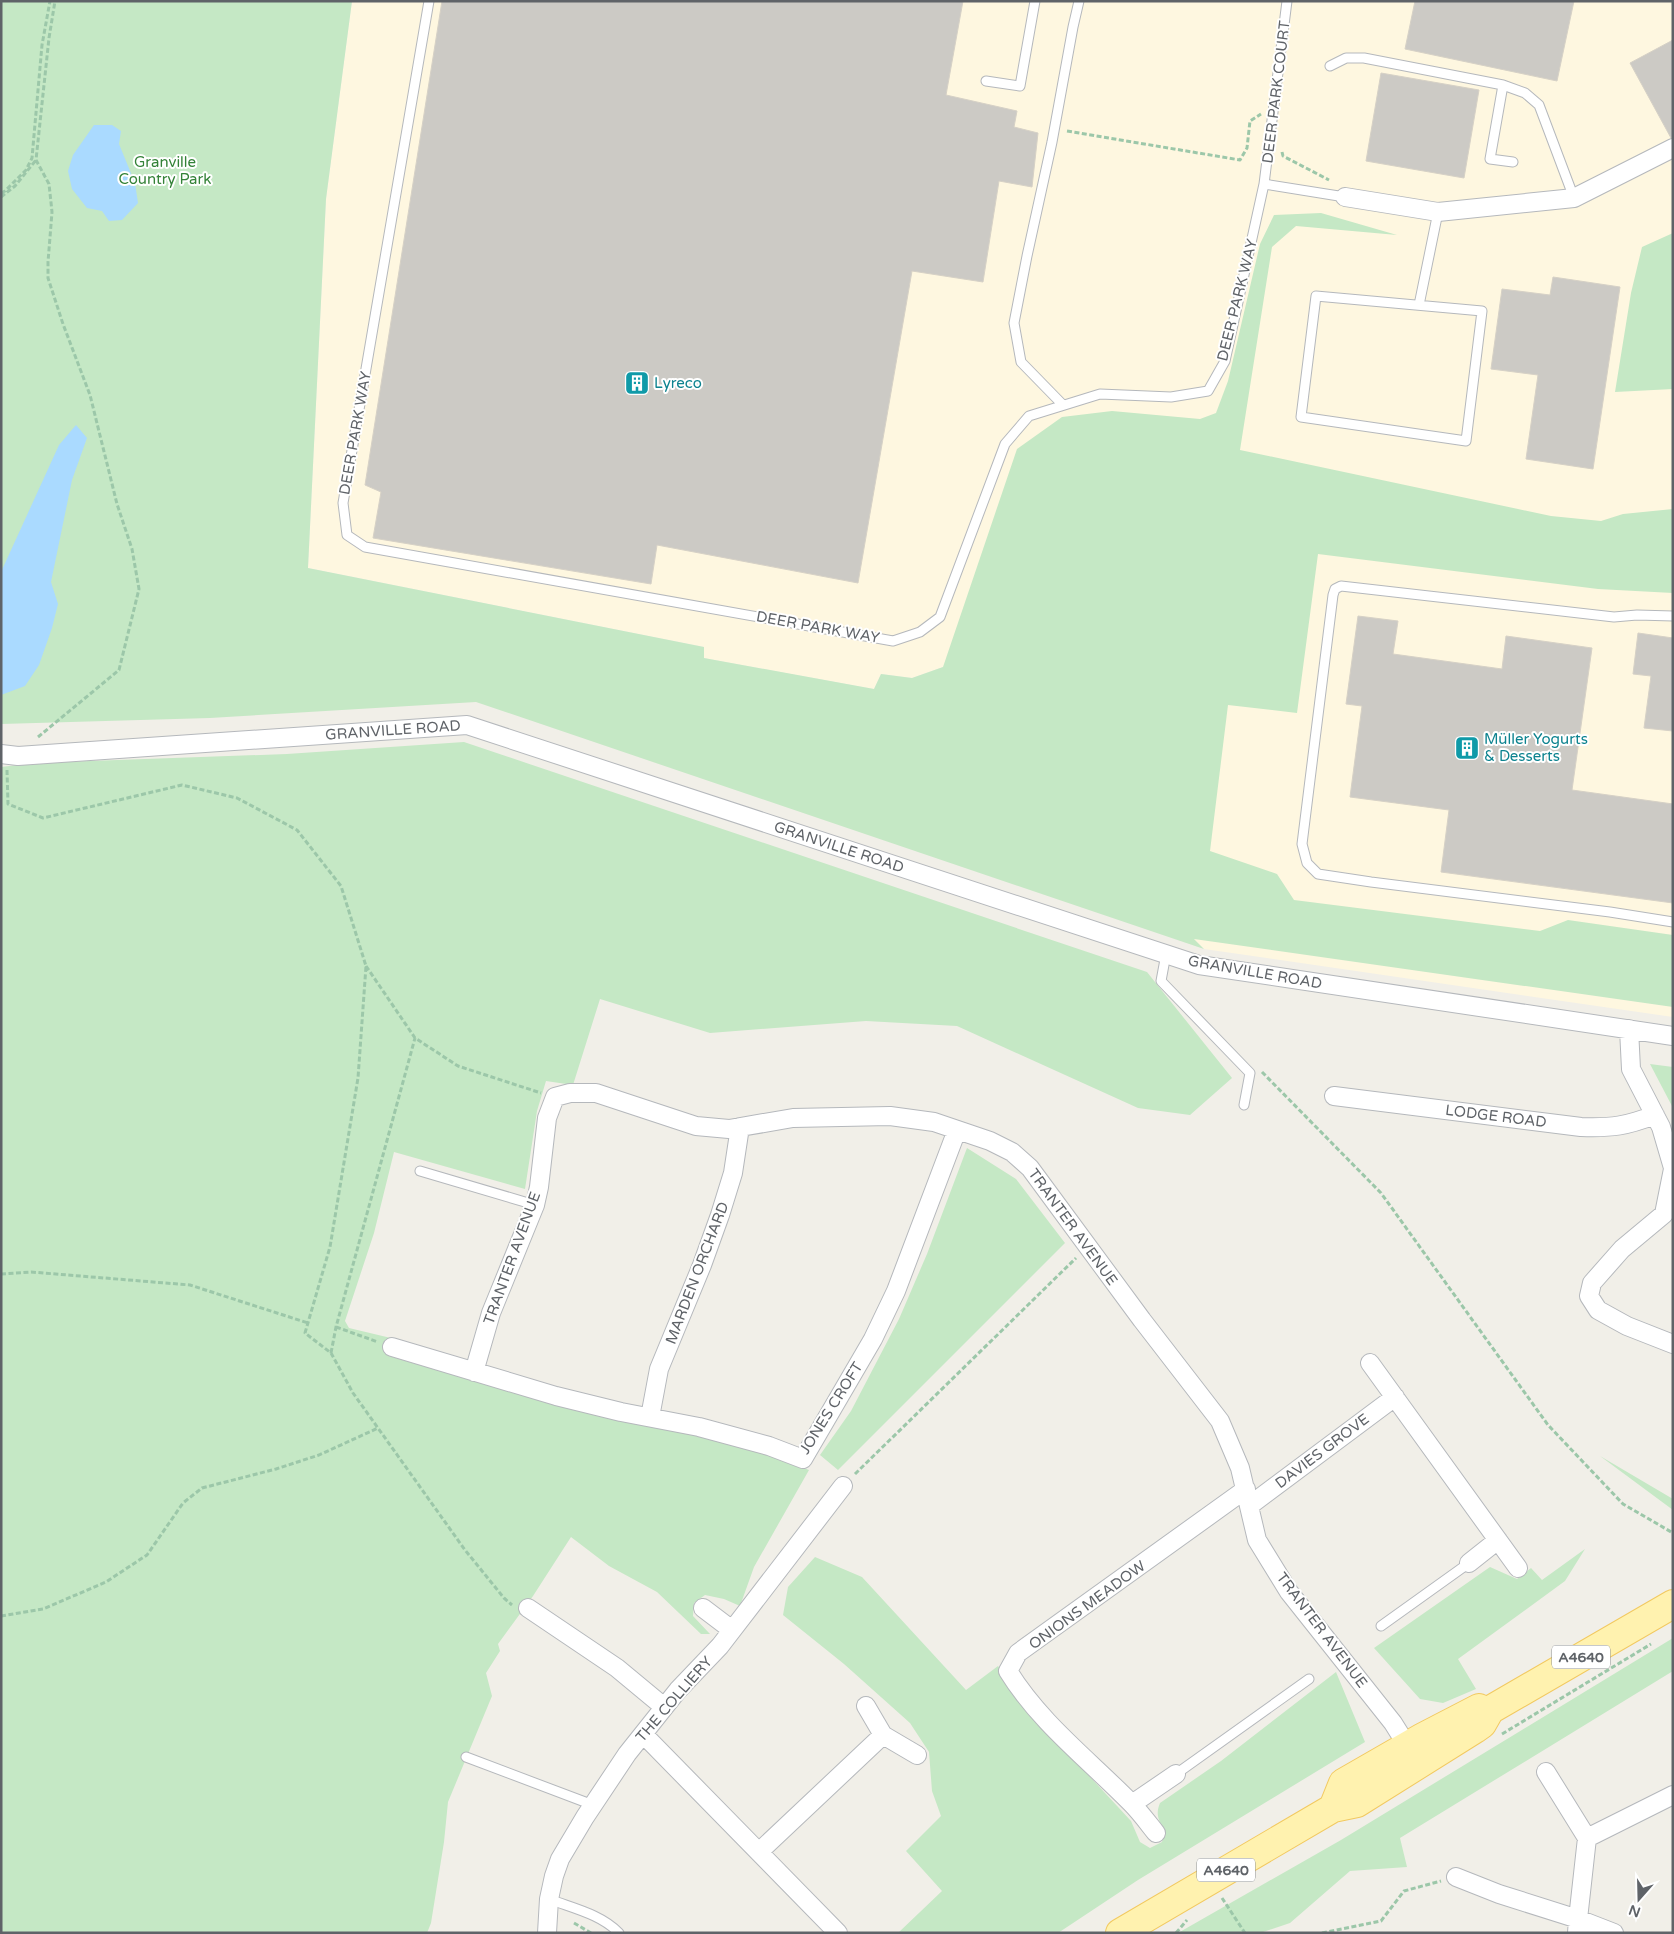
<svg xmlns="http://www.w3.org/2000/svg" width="1674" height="1934" viewBox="0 0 1674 1934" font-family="'Varela Round',sans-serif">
<rect width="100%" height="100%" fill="#f1efe8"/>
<path fill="#fef7e0" d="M 352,1 L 1673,1 L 1673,1017 L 1204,949 L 998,756 L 943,667 L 912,678 L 881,674 L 874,689 L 703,658 L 704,647 L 308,568 L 326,199 Z"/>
<path fill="#c5e8c5" d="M 1,1 L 352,1 L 326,199 L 308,568 L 704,647 L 704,658 L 874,689 L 881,674 L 912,678 L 943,667 L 1017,449 L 1062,417 L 1112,411 L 1200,419 L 1216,413 L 1228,381 L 1260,244 L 1274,215 L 1321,213 L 1397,235 L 1296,226 L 1272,247 L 1240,450 L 1551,516 L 1601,521 L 1623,514 L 1673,509 L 1673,593 L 1598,589 L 1318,554 L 1297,713 L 1228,705 L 1210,851 L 1277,874 L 1294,900 L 1540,931 L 1568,920 L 1673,935 L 1673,1007 L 1194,939 L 1204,949 L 476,702 L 210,718 L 1,724 Z
M 1673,233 L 1673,389 L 1615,392 L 1631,293 L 1642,247 Z
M 464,742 L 1147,972 L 1232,1078 L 1190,1115 L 1138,1108 L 957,1026 L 866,1021 L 710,1033 L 600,999 L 573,1085 L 546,1081 L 537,1111 L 525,1189 L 394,1152 L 374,1233 L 345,1321 L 349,1328 L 395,1339 L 389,1356 L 549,1403 L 645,1425 L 741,1444 L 809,1470 L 754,1567 L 740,1606 L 724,1599 L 705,1595 L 694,1603 L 693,1616 L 710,1634 L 701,1634 L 657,1592 L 609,1566 L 571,1537 L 533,1596 L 498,1644 L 500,1651 L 486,1673 L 492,1696 L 448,1802 L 444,1842 L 431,1923 L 427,1933 L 1,1933 L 1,767 L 34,763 L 287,754 Z
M 1650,1064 L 1673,1067 L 1673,1108 Z
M 967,1148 L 1016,1179 L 1065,1243 L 838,1470 L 820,1455 L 851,1411 L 899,1319 L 927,1254 Z
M 1600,1456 L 1673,1499 L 1673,1510 Z
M 1585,1549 L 1565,1581 L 1458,1659 L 1476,1689 L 1443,1703 L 1420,1699 L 1374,1648 L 1490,1567 L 1517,1579 L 1531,1568 L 1542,1580 Z
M 815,1557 L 862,1577 L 966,1690 L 998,1666 L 1030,1712 L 1131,1821 L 1140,1842 L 1150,1848 L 1162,1842 L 1165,1832 C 1159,1821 1155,1815 1160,1803 L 1221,1761 L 1336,1672 L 1365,1742 L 1138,1880 L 1058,1933 L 898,1933 L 942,1891 L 906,1851 L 941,1816 L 932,1791 L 929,1752 L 910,1723 L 844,1664 L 783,1615 L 788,1587 Z
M 1673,1638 L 1673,1671 L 1400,1838 L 1407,1867 L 1350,1871 L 1290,1923 L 1260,1933 L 1178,1933 L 1341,1840 Z"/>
<path fill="#aadaff" d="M 94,125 L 112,125 L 121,131 L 119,144 L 135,183 L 138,203 L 122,220 L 109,221 L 102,211 L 87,208 L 72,189 L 68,171 L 73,155 Z
M 76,425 L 87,438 L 72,480 L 51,582 L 58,604 L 52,628 L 39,665 L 25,686 L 1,695 L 1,572 L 59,445 Z"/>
<path fill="#cccac5" stroke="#d6d1c6" d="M 442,1 L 963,1 L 946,95 L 1017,111 L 1014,127 L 1038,133 L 1032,187 L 999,181 L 983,282 L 912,271 L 858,583 L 657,545 L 651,584 L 373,538 L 381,492 L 365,485 Z
M 1415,1 L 1574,1 L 1557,81 L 1405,49 Z
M 1673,40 L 1673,138 L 1671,138 L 1630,63 Z
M 1381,73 L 1479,90 L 1464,178 L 1366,161 Z
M 1553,277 L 1620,287 L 1593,469 L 1526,459 L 1538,375 L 1491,369 L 1502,289 L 1550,295 Z
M 1358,616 L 1398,621 L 1393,654 L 1502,669 L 1506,636 L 1592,648 L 1572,790 L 1673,804 L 1673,903 L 1441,872 L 1449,810 L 1350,797 L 1362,706 L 1346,704 Z
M 1638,633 L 1673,638 L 1673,731 L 1644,728 L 1651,676 L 1633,674 Z"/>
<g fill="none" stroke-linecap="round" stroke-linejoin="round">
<defs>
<path id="service" d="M 429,1 L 343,503 L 347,535 L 365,547 L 893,641 L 920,632 L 940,617 L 1005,444 L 1029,416 L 1100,394 L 1171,397 L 1208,391 L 1225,361 L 1264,184 L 1345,197
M 1330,66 L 1346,58 L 1364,58 L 1503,85 L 1525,93 L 1539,105 L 1574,198
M 986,81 L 1020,86 L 1035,1
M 1503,85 L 1490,159 L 1513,162
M 1264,184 L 1287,1
M 1316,296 L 1482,311 L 1466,441 L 1301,417 Z
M 1419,305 L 1438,212
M 1063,405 L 1021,362 L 1014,323 L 1027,256 L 1052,142 L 1073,27 L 1079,1
M 1673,616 L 1637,615 L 1614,617 L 1341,586 L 1335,589 L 1333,595 L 1302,844 L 1307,863 L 1318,874 L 1371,882 L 1610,912 L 1673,922
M 1166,954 L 1161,981 L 1250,1073 L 1244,1105
M 420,1171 L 535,1205
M 1381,1626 L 1469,1563
M 466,1757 L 593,1805
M 1176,1774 L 1309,1679
M 549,1899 C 572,1908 601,1914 619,1933"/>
<path id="minor" d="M 1345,197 L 1438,212 L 1574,198 L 1673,148
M 1,754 L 18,756 L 467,725 L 1199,965 L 1673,1036
M 1629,1029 L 1631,1069 L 1661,1127 L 1673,1168
M 1334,1096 L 1581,1127 C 1613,1128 1626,1126 1655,1115
M 1673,1169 L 1664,1214 L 1622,1249 L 1592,1283 L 1589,1296 L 1598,1310 L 1627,1326 L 1673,1344
M 392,1347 L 556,1396 L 621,1412 L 699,1427 L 769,1446 L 803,1459 L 873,1339 L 896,1291 L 957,1130
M 1370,1363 L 1518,1568
M 474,1372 L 491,1313 L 535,1205 L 539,1187 L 547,1118 L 555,1097 L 570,1093 L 596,1093 L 696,1126 L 729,1129 L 793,1118 L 890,1116 L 934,1122 L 990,1141 L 1012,1152 L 1030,1168 L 1142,1320 L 1220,1421 L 1240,1468 L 1257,1540 L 1289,1592 L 1393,1723 L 1413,1755
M 650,1417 L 659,1369 L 702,1265 L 720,1215 L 733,1173 L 740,1127
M 1249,1506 L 1395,1397
M 1469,1563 L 1498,1540
M 528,1608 L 617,1668 L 664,1707
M 703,1608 L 732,1630
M 866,1706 L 883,1735 L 917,1755
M 643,1734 L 838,1933
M 1546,1772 L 1587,1838 L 1673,1795
M 1132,1804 L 1176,1774
M 1156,1833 C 1148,1823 1140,1812 1131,1803 C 1089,1760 1040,1723 1008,1671 L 1018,1653 L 1246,1489
M 760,1851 L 883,1735
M 1456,1877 L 1499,1894 L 1578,1919 L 1587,1838
M 547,1933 L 549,1899 L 554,1876 L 560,1859 L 585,1817 L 627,1754 L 678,1690 L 720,1646 L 843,1486
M 1577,1933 L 1578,1919 L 1614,1933"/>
<path id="primary" d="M 1333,1808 L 1343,1783 L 1423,1737 L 1479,1708
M 1120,1933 L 1333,1808 L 1357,1803 L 1475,1729 L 1482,1724 L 1490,1710 L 1673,1604"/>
</defs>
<use href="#service" stroke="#b5b8bc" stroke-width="11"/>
<use href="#minor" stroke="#b5b8bc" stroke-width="20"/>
<use href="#primary" stroke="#f2c960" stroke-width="30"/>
<path stroke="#9cc7a9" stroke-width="3" stroke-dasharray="5 2.5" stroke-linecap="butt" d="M 1067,131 L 1240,160 L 1247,148 L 1250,121 L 1261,114
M 1282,152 L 1283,156 L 1329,180
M 1,193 L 5,191 L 26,170 L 32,158 L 42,45 L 50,1
M 1,197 L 15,186 L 36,160
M 38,737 L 119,670 L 139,589 L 132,549 L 117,504 L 90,395 L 63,324 L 48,278 L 48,262 L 52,212 L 49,184 L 36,160 L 49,38 L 55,1
M 7,770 L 8,804 L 43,818 L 182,785 L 237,798 L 297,830 L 341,886 L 366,966 L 358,1078 L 330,1247 L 305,1333 L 331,1353 L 353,1393 L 465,1550 L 504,1598 L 512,1605
M 366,966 L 415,1038 L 458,1066 L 541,1093
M 1262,1072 L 1381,1193 L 1548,1425 L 1623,1504 L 1673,1533
M 1,1274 L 31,1272 L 190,1285 L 308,1323
M 336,1327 L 378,1342
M 331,1353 L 336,1327 L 415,1038
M 855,1474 L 1076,1258
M 1,1616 L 43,1609 L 106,1582 L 147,1555 L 183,1503 L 202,1488 L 276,1469 L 319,1455 L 378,1428
M 1502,1734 L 1651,1644
M 1222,1898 L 1245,1933
M 574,1923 L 591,1933
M 1176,1933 L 1187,1920
M 1322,1933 L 1381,1921 L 1404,1891 L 1441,1881"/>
<use href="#service" stroke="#fff" stroke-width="9"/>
<use href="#minor" stroke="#fff" stroke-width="18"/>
<use href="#primary" stroke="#fff2af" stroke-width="28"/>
</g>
<defs>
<symbol id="building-square" viewBox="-11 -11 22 22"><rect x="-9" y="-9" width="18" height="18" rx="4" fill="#0f9aa8" stroke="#fff"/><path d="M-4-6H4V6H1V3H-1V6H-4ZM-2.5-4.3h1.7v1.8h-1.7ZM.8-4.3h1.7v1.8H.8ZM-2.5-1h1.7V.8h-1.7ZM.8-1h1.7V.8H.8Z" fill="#fff"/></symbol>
</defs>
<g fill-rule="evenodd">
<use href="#building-square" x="623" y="369" width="28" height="28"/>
<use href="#building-square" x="1453" y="734" width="28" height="28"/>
</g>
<g text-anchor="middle" stroke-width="4" stroke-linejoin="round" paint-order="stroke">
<g fill="#fff" stroke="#8f9295" stroke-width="1">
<rect x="1552" y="1645.5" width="58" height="23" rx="4"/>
<rect x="1197" y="1858.5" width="58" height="23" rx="4"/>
</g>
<g font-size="14" font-weight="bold" fill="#5f6368">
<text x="1581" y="1662">A4640</text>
<text x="1226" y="1875">A4640</text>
</g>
<g font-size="15" fill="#5f6368" stroke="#fff">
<text transform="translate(1276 92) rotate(-83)" y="5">DEER PARK COURT</text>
<text transform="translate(1237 300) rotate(-76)" y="5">DEER PARK WAY</text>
<text transform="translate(355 433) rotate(-80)" y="5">DEER PARK WAY</text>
<text transform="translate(818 627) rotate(10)" y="5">DEER PARK WAY</text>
<text transform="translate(393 730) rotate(-4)" y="5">GRANVILLE ROAD</text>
<text transform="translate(839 847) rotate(18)" y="5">GRANVILLE ROAD</text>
<text transform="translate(1255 972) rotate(10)" y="5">GRANVILLE ROAD</text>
<text transform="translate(1496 1116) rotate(7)" y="5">LODGE ROAD</text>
<text transform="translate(1073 1227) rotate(54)" y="5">TRANTER AVENUE</text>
<text transform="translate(512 1258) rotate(-70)" y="5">TRANTER AVENUE</text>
<text transform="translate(697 1273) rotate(-69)" y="5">MARDEN ORCHARD</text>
<text transform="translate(831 1408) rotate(-58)" y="5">JONES CROFT</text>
<text transform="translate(1322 1451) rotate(-37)" y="5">DAVIES GROVE</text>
<text transform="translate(1087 1605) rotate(-36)" y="5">ONIONS MEADOW</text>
<text transform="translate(1322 1630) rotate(53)" y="5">TRANTER AVENUE</text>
<text transform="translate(674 1699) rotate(-49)" y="5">THE COLLIERY</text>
</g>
<g font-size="15" fill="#348238" stroke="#fff">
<text x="165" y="167">Granville<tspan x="165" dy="17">Country Park</tspan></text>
</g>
<g font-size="15" fill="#0d838f" stroke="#fff" text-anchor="start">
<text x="654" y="388">Lyreco</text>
<text x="1484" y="744">Müller Yogurts<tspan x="1484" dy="17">&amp; Desserts</tspan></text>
</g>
</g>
<rect width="1674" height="1934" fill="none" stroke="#5f6368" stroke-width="5"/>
<g transform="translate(1639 1899) rotate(200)" stroke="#ffffff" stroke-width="4" paint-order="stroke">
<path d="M0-4L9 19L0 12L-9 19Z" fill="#5f6368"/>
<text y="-8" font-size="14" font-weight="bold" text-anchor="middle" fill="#5f6368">N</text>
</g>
</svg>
